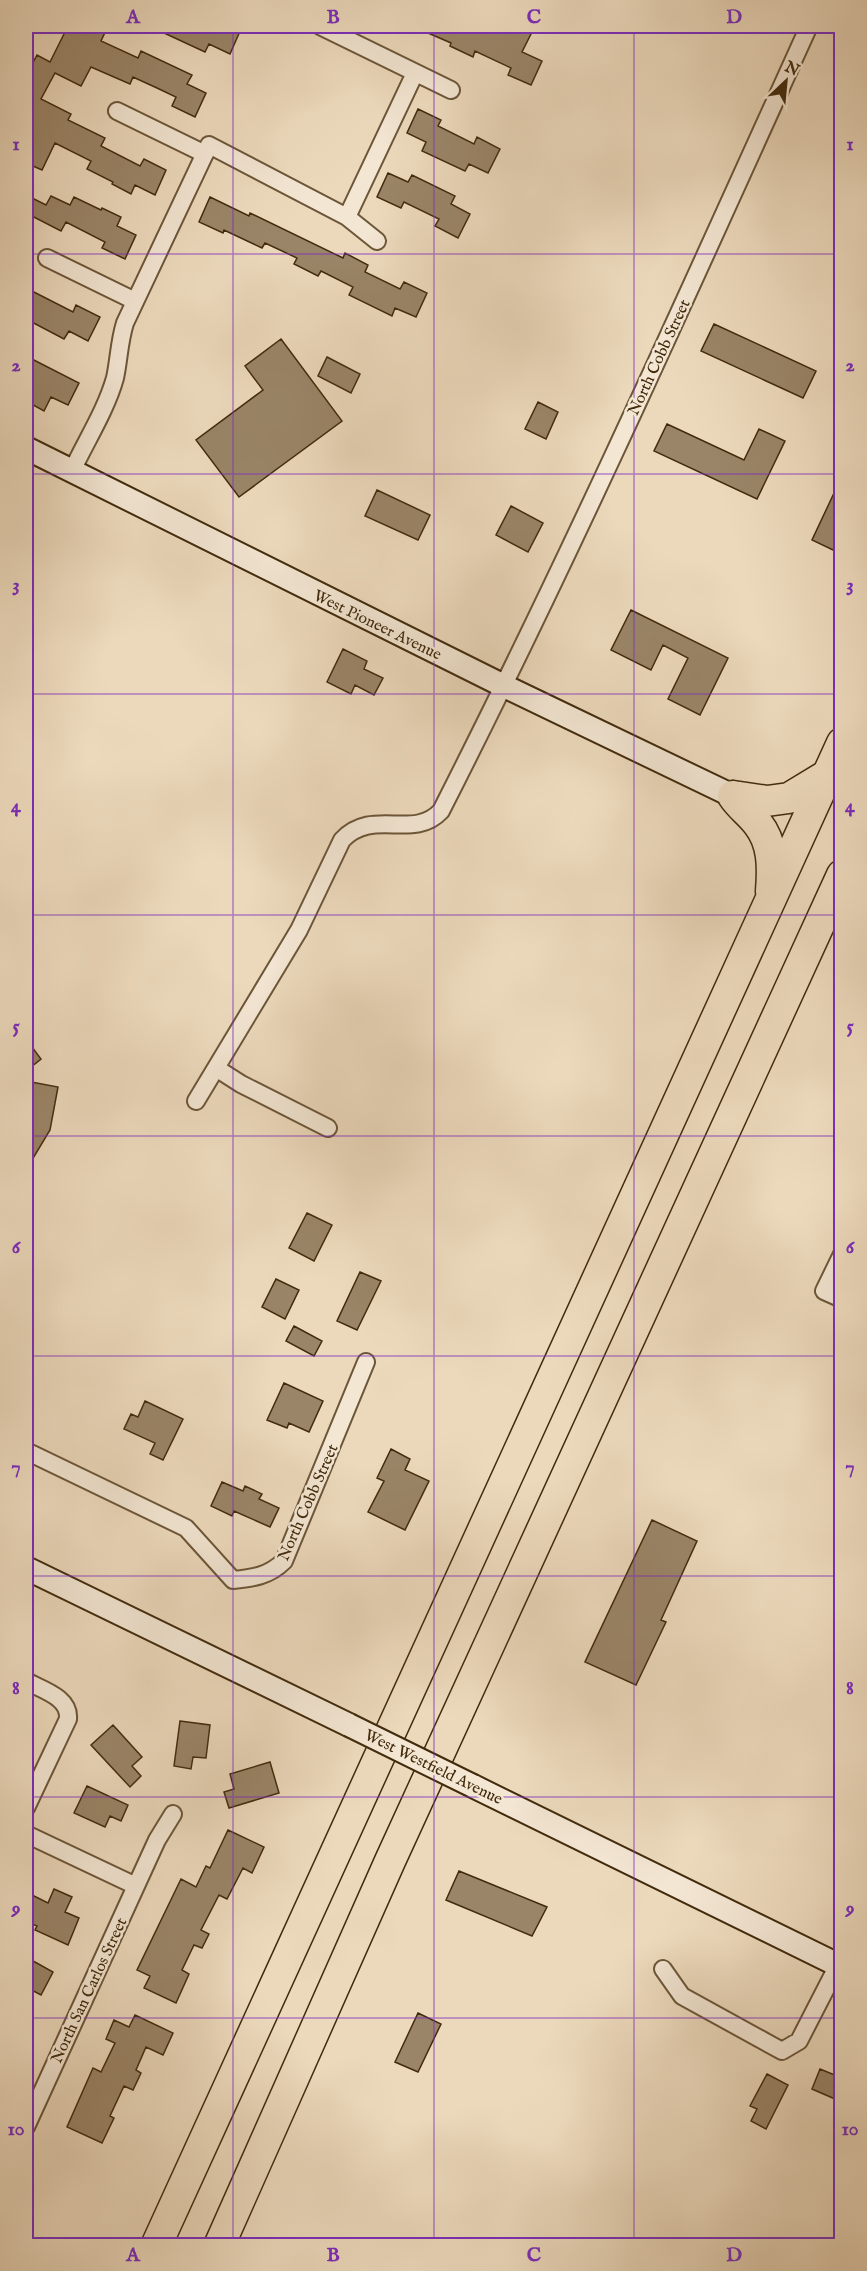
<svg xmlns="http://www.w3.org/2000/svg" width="867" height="2271" viewBox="0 0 867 2271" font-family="'IM FELL English',serif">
<rect width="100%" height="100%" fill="#ecd9bc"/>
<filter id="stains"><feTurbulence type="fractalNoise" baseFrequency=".00333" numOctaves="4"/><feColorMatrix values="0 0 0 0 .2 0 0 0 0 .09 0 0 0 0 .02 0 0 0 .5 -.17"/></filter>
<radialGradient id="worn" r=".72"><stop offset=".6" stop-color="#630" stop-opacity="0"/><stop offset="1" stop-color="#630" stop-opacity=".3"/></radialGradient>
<path fill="#9a8568" stroke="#422b0c" stroke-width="1.5" d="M 68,26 L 108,26 L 101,41 L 138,58 L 141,51 L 192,75 L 187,84 L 206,93 L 195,117 L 172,106 L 176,97 L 157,88 L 133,77 L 130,84 L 91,67 L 81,86 L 55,73 L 41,99 L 71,114 L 68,120 L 105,138 L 101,146 L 140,166 L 144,159 L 166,170 L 155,195 L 135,185 L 131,194 L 112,184 L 113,182 L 87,169 L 91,161 L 55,143 L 42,170 L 26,163 L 26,119 L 33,104 L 26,101 L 26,85 L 30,76 L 27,74 L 37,55 L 50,62 Z
M 149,26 L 233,26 L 241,29 L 230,54 L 209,44 L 205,52 Z
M 412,26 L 469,26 L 480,31 L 483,26 L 535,26 L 522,52 L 542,61 L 531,85 L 508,75 L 511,68 L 475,51 L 473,57 L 450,46 L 451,43 Z
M 418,109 L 441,120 L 438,126 L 474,144 L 477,137 L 500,149 L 488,173 L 469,164 L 465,171 L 422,151 L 426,142 L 407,133 Z
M 388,173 L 408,182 L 412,175 L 455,196 L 451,204 L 470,214 L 458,238 L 435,226 L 439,219 L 404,202 L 401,208 L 377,197 Z
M 26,195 L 46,205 L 51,196 L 70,205 L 74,197 L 101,210 L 102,208 L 121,217 L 117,226 L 136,235 L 125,259 L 102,248 L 105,242 L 66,222 L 61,231 L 26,213 Z
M 210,197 L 249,216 L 250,213 L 343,258 L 345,253 L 368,265 L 365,272 L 400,289 L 404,282 L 427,293 L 416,317 L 395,308 L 392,316 L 349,295 L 353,287 L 321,271 L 318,276 L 294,264 L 297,258 L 265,243 L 262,248 L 224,230 L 223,233 L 199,222 Z
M 26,288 L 73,312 L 76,305 L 100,317 L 88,341 L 69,331 L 64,339 L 26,319 Z
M 714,324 L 816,371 L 803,398 L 701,351 Z
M 281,339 L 342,421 L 239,497 L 196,440 L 263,390 L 245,366 Z
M 26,356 L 79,383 L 68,405 L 51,397 L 44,411 L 26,401 Z
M 327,357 L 360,374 L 351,393 L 318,376 Z
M 538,402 L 558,412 L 546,439 L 525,429 Z
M 667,424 L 744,460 L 759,429 L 785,441 L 757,499 L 654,451 Z
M 842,476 L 842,531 L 833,550 L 812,540 Z
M 377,490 L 430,515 L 418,540 L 365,516 Z
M 511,506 L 543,523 L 528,552 L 496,535 Z
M 631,610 L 728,658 L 700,715 L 668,699 L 688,658 L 663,645 L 651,670 L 611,650 Z
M 343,649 L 367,661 L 364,669 L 383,678 L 374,695 L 355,685 L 351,694 L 327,682 Z
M 26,1039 L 41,1059 L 26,1071 Z
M 26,1081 L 58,1087 L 50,1130 L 26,1170 Z
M 307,1213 L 332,1225 L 314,1261 L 289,1248 Z
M 360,1272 L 381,1281 L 357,1330 L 337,1321 Z
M 276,1279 L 299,1290 L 285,1319 L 262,1307 Z
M 294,1326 L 322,1341 L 314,1356 L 286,1341 Z
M 284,1383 L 323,1401 L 309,1432 L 289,1423 L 287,1428 L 267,1420 Z
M 145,1401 L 183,1419 L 163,1460 L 150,1454 L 155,1443 L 124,1429 L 131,1414 L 138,1417 Z
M 391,1449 L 410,1459 L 405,1470 L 429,1481 L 405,1530 L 368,1512 L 384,1481 L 377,1478 Z
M 222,1482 L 243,1491 L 245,1486 L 262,1494 L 259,1499 L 279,1508 L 270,1527 L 234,1511 L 232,1516 L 211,1506 Z
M 652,1520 L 697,1541 L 661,1620 L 666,1622 L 636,1685 L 585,1662 Z
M 180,1721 L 210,1725 L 206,1758 L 193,1757 L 191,1769 L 174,1766 Z
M 113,1725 L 142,1757 L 132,1766 L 141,1776 L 130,1787 L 91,1745 Z
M 270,1762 L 279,1793 L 229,1808 L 224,1792 L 234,1789 L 230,1774 Z
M 87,1786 L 128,1805 L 121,1821 L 110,1816 L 105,1827 L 74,1813 Z
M 228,1830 L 264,1847 L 252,1873 L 243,1868 L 227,1899 L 219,1895 L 201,1930 L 209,1934 L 202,1948 L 194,1945 L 182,1970 L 189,1974 L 176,2003 L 144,1988 L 150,1976 L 137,1970 L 181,1879 L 196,1887 L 206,1866 L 210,1868 Z
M 459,1871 L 547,1907 L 532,1936 L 446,1900 Z
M 54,1889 L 72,1897 L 65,1912 L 79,1918 L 68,1945 L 35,1930 L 37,1926 L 26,1921 L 26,1892 L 48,1903 Z
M 26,1957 L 53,1972 L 41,1995 L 26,1987 Z
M 418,2013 L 441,2024 L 418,2072 L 395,2062 Z
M 135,2015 L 173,2033 L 163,2055 L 146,2047 L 136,2070 L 141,2073 L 133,2090 L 124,2086 L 110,2116 L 114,2118 L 102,2143 L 67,2127 L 93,2068 L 101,2072 L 115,2043 L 106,2039 L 114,2020 L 129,2027 Z
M 820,2069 L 842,2078 L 842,2102 L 812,2089 Z
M 767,2074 L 788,2085 L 766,2129 L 751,2121 L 757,2109 L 750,2106 Z"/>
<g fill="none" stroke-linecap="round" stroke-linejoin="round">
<defs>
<path id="street" d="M 320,26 L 451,90
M 117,111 L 205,154
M 347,217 L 415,73
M 47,258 L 135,301
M 72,471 C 86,441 106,410 115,378 C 119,360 119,342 125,323 L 209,145 L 347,217 L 377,241
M 216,1068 L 241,1084 L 328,1128
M 196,1101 L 299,930 L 342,840 C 373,807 413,841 441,811 C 572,553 690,289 809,26
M 842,1254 L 824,1291 L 842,1299
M 26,1451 L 186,1528 L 233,1580 C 253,1578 269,1576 284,1561 L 366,1362
M 26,1681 C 42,1690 70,1697 68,1719 L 26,1808
M 26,1834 L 136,1886
M 663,1969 L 682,1996 L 782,2051 L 799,2041 L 838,1965
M 26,2127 L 157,1840 L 173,1814"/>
<path id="secondary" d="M 26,448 L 504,686 L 733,796
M 26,1568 L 349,1725
M 473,1786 L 842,1967"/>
<path id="highway" d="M 733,796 C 740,807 750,813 758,824 C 773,843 773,867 771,891
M 733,796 L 767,801 L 789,798 L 827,775
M 156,2246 L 842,743
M 219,2246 L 390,1861 L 842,875"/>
</defs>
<use href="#street" stroke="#6c5638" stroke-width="20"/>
<use href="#secondary" stroke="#422b0c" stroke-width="26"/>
<use href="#highway" stroke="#422b0c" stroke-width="33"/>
<use href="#street" stroke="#f3e6d3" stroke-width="16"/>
<use href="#secondary" stroke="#f3e6d3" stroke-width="22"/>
<use href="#highway" stroke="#ecd9bc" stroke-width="30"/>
<defs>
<path id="secondary-bridge" d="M 349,1725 L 473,1786"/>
</defs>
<use href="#secondary-bridge" stroke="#422b0c" stroke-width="26" stroke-linecap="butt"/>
<use href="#secondary-bridge" stroke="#f3e6d3" stroke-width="22"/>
</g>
<path fill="none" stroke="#7b2cbf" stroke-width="1.5" stroke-opacity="0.55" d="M 233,26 L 233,2246M 434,26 L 434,2246M 634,26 L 634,2246M 26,254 L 842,254M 26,474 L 842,474M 26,694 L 842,694M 26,915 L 842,915M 26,1136 L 842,1136M 26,1356 L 842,1356M 26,1576 L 842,1576M 26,1797 L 842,1797M 26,2018 L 842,2018"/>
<g text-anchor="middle" stroke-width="5" stroke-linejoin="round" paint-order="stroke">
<g font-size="16" fill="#422b0c" stroke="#f3e6d3">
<text transform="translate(658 357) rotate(-65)" y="6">North Cobb Street</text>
<text transform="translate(378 624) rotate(26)" y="6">West Pioneer Avenue</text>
<text transform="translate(307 1502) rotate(-66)" y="6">North Cobb Street</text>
<text transform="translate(434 1766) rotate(26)" y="6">West Westfield Avenue</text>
<text transform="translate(88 1990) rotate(-65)" y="6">North San Carlos Street</text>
</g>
</g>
<rect width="867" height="2271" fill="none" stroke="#ecd9bc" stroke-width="66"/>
<g transform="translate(786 81) rotate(26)" stroke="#f3e6d3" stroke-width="4.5" paint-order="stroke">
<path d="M0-4.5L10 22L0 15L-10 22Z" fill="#422b0c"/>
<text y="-9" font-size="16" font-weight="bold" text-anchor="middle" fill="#422b0c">N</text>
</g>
<rect x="33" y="33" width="801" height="2205" fill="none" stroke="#7b2cbf" stroke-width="2"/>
<g font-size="20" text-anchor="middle" font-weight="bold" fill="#7b2cbf">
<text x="133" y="23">A</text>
<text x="333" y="23">B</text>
<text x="534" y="23">C</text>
<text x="734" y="23">D</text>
<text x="16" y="150">1</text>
<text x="850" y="150">1</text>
<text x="16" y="371">2</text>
<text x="850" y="371">2</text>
<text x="16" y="591">3</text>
<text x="850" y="591">3</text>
<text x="16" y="812">4</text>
<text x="850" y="812">4</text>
<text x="16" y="1032">5</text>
<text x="850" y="1032">5</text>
<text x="16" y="1253">6</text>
<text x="850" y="1253">6</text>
<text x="16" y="1473">7</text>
<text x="850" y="1473">7</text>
<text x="16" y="1694">8</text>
<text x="850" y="1694">8</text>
<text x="16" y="1914">9</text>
<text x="850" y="1914">9</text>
<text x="16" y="2135">10</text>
<text x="850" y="2135">10</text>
<text x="133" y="2261">A</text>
<text x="333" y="2261">B</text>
<text x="534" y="2261">C</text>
<text x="734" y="2261">D</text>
</g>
<rect width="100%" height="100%" filter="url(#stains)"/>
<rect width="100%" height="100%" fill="url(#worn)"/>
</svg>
